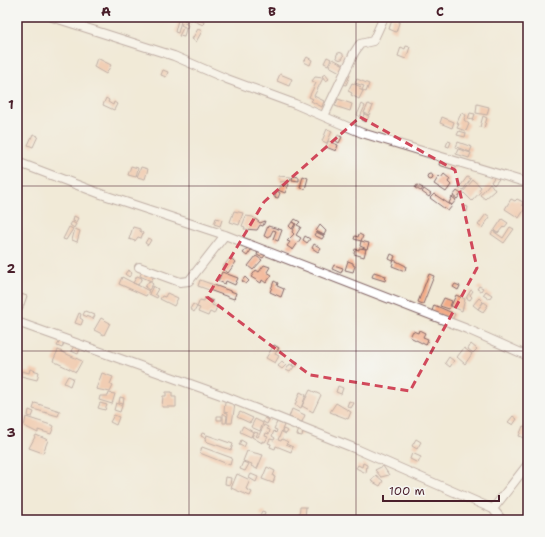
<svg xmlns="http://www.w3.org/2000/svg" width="545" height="537" viewBox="0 0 545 537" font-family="'Shantell Sans',sans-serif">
<rect width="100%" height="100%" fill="#f6f6f2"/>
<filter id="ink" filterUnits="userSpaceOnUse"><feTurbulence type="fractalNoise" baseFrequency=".025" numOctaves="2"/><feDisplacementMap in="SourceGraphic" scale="8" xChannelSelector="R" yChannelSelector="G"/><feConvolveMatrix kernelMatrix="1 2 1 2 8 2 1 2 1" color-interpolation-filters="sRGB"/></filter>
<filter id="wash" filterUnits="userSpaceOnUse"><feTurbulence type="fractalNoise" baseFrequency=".012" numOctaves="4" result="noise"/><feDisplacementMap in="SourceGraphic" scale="16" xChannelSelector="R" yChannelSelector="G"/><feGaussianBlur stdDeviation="0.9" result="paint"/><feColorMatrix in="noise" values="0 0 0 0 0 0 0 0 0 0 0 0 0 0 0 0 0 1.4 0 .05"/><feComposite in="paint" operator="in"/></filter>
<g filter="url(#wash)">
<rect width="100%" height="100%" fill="#f1ead7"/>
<g id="blocks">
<path fill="#f2ab87" d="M 185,17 L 192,17 L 190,23 L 184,20 Z
M 393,17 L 400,20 L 396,32 L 389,29 Z
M 196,18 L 204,22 L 203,25 L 194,21 Z
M 178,20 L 181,21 L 178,33 L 175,32 Z
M 183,22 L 188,25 L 187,28 L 181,25 Z
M 183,28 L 186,29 L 184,37 L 179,36 Z
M 198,29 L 202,31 L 196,42 L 192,39 Z
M 406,46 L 410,47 L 406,59 L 398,56 L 401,47 L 405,49 Z
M336.5 56a3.5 3.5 0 1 1 7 0a3.5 3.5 0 1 1-7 0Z
M 307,57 L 312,60 L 310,65 L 304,62 Z
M 327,57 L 331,59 L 328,65 L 324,63 Z
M 97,58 L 111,65 L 106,74 L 94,67 Z
M 333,59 L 344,65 L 340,72 L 329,66 Z
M 163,70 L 168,72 L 166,77 L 161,75 Z
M 280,74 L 292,79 L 289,86 L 277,81 Z
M 325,74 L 329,79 L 326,81 L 322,76 Z
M 346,74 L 350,75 L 346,85 L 342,84 Z
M 315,77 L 323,78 L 314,96 L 324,101 L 322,107 L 311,101 L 313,99 L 309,97 L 316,83 L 312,81 Z
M 357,79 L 369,84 L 366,92 L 362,90 L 364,86 L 355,83 Z
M 352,83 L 361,87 L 359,89 L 363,91 L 359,99 L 351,95 L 352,93 L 348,91 Z
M 106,98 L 109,100 L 108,102 L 113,105 L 114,102 L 117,104 L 114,110 L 103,105 Z
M 338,99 L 352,104 L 350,111 L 335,106 Z
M 362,104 L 365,106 L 360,117 L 357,115 Z
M 368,104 L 373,106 L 369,115 L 364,113 Z
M 477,104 L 489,107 L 487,115 L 476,113 Z
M 461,113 L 466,115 L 464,120 L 469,124 L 466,131 L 457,128 L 459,124 L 457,123 Z
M 470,113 L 475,114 L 473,120 L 468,119 Z
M 364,114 L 369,116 L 366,122 L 362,120 Z
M 483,116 L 487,118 L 484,128 L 480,127 Z
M 442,117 L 454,122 L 452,128 L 440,123 Z
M 327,129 L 332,131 L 327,143 L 322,141 Z
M 459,131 L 466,133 L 465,137 L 457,135 Z
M 33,134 L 38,136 L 33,147 L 28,145 Z
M 338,135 L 342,137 L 339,143 L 336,141 Z
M 328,141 L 338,145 L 336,151 L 326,147 Z
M 448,141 L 451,142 L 449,147 L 446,146 Z
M 458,142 L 472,147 L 470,152 L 456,147 Z
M 458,149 L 471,153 L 469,158 L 456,154 Z
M 440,160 L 457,165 L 455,170 L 439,165 Z
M 131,166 L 138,168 L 136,177 L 128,175 Z
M 141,167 L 148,169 L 145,179 L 137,177 Z
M427 177a3 3 0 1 1 6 0a3 3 0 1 1-6 0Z
M 444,174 L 450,179 L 448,182 L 451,185 L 446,192 L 434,184 L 439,176 L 441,178 Z
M 278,176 L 291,177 L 290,181 L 280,182 Z
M 293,176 L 299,177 L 299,181 L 292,180 Z
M 303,176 L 308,178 L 305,189 L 300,188 Z
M 495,176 L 499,179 L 494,185 L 491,182 Z
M 467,177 L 471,179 L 463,190 L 459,188 Z
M 473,180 L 481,187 L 479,190 L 481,191 L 472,201 L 463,192 Z
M 286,183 L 289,184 L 285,193 L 278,190 L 282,184 L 285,185 Z
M 490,183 L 495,190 L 485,199 L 480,195 Z
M 417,185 L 423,188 L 421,191 L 415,188 Z
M 424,189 L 431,194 L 429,197 L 422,192 Z
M 277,191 L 280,193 L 278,198 L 274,197 Z
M 457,191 L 461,194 L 457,199 L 453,196 Z
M 434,194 L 452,206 L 448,211 L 430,198 Z
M 452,197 L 456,200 L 452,205 L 449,203 Z
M 511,199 L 515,201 L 517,199 L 523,202 L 522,205 L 526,207 L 519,218 L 505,209 Z
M 465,206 L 468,207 L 467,212 L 464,211 Z
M 234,211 L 243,213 L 239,225 L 230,222 Z
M 486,214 L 490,217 L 482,228 L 478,225 Z
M 74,216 L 78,218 L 76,222 L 73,221 Z
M 246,216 L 253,217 L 260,223 L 265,221 L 263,226 L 260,225 L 257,230 L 244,229 L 245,227 L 242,226 Z
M 216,218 L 222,220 L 220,226 L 214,224 Z
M 295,219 L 300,222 L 297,225 L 301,227 L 296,235 L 301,238 L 293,250 L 287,246 L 290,242 L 287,241 L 294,234 L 292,232 L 296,224 L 293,222 Z
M 502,219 L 508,223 L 504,228 L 503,227 L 498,233 L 494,231 Z
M 72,222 L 76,224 L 74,228 L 70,225 Z
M 292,222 L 295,224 L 292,229 L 289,226 Z
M 320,225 L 326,231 L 324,235 L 316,231 Z
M 268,226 L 282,230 L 278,241 L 273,239 L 276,231 L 273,230 L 269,238 L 264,236 Z
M 69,227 L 73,229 L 66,240 L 63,239 Z
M 133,227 L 140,229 L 140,231 L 143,233 L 141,238 L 138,237 L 135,241 L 129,239 Z
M 510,227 L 514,229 L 504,243 L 491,234 L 493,231 L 503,238 Z
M 75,229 L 80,231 L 77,242 L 72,240 Z
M 316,232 L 324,236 L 322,239 L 314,235 Z
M 359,234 L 363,236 L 361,241 L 354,239 L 355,236 L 358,237 Z
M 305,236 L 310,239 L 307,243 L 303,240 Z
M 148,238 L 151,240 L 148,245 L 145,243 Z
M 361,241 L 369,243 L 367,249 L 360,246 Z
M 314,244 L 321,248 L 318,252 L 312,248 Z
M 248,247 L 251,250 L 247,256 L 243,253 Z
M 359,248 L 366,249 L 364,257 L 354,254 L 355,249 L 359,250 Z
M 258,252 L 266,254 L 263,258 L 257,255 Z
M 391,254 L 395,256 L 393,261 L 389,259 Z
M 256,256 L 262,260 L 253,270 L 248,266 Z
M 230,258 L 236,262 L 228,273 L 222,268 Z
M 394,260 L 406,266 L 405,271 L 392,266 Z
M 348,261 L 353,263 L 353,265 L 355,266 L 353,272 L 345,270 Z
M 264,265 L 270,267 L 267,272 L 272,275 L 266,283 L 262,280 L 261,283 L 251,277 L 256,270 L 259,272 Z
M 334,265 L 343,268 L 341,273 L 332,269 Z
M 128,270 L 132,273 L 129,277 L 125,274 Z
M 142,271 L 154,276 L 151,281 L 140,276 Z
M 222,272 L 238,278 L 235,285 L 226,281 L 225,284 L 218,281 Z
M 374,272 L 386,276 L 385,281 L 372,277 Z
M 429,274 L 434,276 L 423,304 L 418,302 Z
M 137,276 L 142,278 L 138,285 L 133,283 Z
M 122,277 L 149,291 L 146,296 L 119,284 Z
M 245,277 L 249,281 L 246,284 L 242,281 Z
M 200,280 L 236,293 L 234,299 L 198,286 Z
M 149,281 L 153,284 L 149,290 L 145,287 Z
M 274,281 L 278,283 L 277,286 L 284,289 L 281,297 L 270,292 Z
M 455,284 L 460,286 L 458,290 L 453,287 Z
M 153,286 L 158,289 L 155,294 L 158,296 L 157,298 L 149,294 Z
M 479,286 L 483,288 L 481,291 L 477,289 Z
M 471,290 L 473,291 L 470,295 L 472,297 L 470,300 L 466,298 Z
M 486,291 L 492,295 L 489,299 L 483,295 Z
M 167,293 L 178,298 L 174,306 L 160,299 L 162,296 L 165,297 Z
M 21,294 L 27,296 L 19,319 L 17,318 L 17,307 Z
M 456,295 L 465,299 L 462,311 L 451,306 Z
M 205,298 L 213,301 L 212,305 L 217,307 L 214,314 L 210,312 L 208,316 L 198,312 L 200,308 L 197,307 L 200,300 L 204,301 Z
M 444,298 L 452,301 L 449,309 L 440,306 Z
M 479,298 L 483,302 L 478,309 L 473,305 Z
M 484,302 L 488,305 L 483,312 L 478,309 Z
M 193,304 L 197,307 L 194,312 L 190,309 Z
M 434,305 L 455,314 L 452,320 L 432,311 Z
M 85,311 L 95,315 L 93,319 L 83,315 Z
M 79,313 L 81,314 L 80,318 L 83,320 L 81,325 L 75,323 Z
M 101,318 L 110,323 L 104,335 L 94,330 Z
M 419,330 L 425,333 L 423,337 L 428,339 L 426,345 L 410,337 L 413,331 L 418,333 Z
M 60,341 L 64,343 L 62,348 L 57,346 Z
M 471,344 L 477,349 L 473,353 L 468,349 Z
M 274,345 L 279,348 L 275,354 L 279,356 L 275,363 L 266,358 Z
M 74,346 L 80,349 L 78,354 L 71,351 Z
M 464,348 L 472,354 L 465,364 L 457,357 Z
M 58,350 L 82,361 L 76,372 L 53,361 Z
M 449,357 L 454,361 L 450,367 L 445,363 Z
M 282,361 L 286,365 L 282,369 L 278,366 Z
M 295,361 L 298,364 L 296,367 L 292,365 Z
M 290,364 L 294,367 L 290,372 L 286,370 Z
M 30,369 L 39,372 L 37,380 L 21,376 L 22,371 L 29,373 Z
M 102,373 L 113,377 L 110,384 L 113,386 L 110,392 L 96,389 Z
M 68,376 L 73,378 L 70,386 L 64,383 Z
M 338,386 L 343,388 L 341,394 L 336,392 Z
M 310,390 L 321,395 L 313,412 L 302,406 Z
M 166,392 L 172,392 L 172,397 L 176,397 L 176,407 L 162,407 L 163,396 L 166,396 Z
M 300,392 L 306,395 L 301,408 L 295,405 Z
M 109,393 L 115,394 L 112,404 L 99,400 L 100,396 L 108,396 Z
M 120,397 L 124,398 L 123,404 L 119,403 Z
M 349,401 L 354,403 L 351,408 L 347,406 Z
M 225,402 L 235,404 L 232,423 L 227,423 L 228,413 L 224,412 Z
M 35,403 L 60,411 L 58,416 L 33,409 Z
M 100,403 L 107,405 L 105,410 L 98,408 Z
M 116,403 L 122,406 L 120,412 L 114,410 Z
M 336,403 L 351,412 L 348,419 L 330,412 Z
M 292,409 L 305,415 L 302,422 L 289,417 Z
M 17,410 L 22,412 L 19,421 L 17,421 Z
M 29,410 L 34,412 L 32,417 L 28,416 Z
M 240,412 L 253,418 L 250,423 L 237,417 Z
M 223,413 L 227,416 L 226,423 L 223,423 Z
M 114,415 L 119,417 L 116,425 L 110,422 Z
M 217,416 L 222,416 L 222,420 L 217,420 Z
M 513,416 L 517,419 L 513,425 L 508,422 Z
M 26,417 L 54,426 L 51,434 L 38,430 L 38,433 L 24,426 Z
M 265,418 L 269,420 L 267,424 L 263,422 Z
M 255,419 L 263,423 L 260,431 L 251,427 Z
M 277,422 L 284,425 L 278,440 L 281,441 L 282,439 L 288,442 L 286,444 L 293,447 L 291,452 L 276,446 L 275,449 L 270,447 L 271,444 L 268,443 L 270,439 L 274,440 L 275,438 L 272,436 L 274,431 L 276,433 L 277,430 L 274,429 Z
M 264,425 L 268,427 L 267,429 L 270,430 L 269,434 L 266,433 L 265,436 L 268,437 L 265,442 L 262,441 L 262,443 L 252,437 L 254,432 L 258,433 L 256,436 L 258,437 Z
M 243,426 L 253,432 L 251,437 L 240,432 Z
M 523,426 L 528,428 L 528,439 L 519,436 Z
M 283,429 L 288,431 L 286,434 L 282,432 Z
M 299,429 L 303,431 L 302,436 L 297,435 Z
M 202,433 L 206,434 L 205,438 L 201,436 Z
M 36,435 L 48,440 L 43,453 L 29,448 Z
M 207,435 L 233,444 L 231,450 L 205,441 Z
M 416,439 L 421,442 L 417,449 L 412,446 Z
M 241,440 L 246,443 L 244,447 L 239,445 Z
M 202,447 L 232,458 L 230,465 L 200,453 Z
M 247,451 L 263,455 L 257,469 L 251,466 L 252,464 L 243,461 Z
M 412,453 L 421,457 L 418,463 L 410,459 Z
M 243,462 L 249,464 L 245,471 L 240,469 Z
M 363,463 L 367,465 L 366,473 L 356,468 L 358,465 L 362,467 Z
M 383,466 L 389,475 L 381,477 L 375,470 Z
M 267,467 L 275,471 L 273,476 L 275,477 L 273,483 L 262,479 Z
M 237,474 L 250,480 L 246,489 L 252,492 L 250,496 L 231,488 Z
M 251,474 L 258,477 L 256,482 L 249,478 Z
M 376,475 L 383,481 L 380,486 L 371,481 Z
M 226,477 L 231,478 L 230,485 L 225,484 Z
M 300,507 L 306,507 L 305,517 L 299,516 Z
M 262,511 L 265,512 L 264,516 L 260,515 Z"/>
</g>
</g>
<g filter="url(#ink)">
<use href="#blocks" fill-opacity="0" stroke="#846667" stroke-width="1"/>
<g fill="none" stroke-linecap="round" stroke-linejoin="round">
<defs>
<path id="minor" d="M 52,17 L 174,56 L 227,79 L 295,104 L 362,133 L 528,183
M 324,116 L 354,53 L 360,44 L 373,41 L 384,17
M 17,162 L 101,194 L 225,235 L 467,329 L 528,356
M 139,267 L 180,282 L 189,281 L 225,235
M 17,322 L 224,396 L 354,448 L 493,509 L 502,520
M 493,509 L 528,464"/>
</defs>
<use href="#minor" stroke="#846667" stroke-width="10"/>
<use href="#minor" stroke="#fff" stroke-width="8"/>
</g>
</g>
<path d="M0 0H545V537H0ZM 360,117 L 455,170 L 477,268 L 410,391 L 310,375 L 207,297 L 264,202 Z" fill="#f1ead7" fill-opacity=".55" fill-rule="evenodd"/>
<path fill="none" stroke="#d1495b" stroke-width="3" stroke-dasharray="8 5" stroke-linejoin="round" d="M 360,117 L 455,170 L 477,268 L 410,391 L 310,375 L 207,297 L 264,202 Z"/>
<path fill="none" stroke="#4a1f2b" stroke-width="1" stroke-opacity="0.55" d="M 189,17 L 189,520M 356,17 L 356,520M 17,186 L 528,186M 17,351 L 528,351"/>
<rect width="545" height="537" fill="none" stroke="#f6f6f2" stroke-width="44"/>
<path d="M383 495v6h116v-6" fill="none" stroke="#4a1f2b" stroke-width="2"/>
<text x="389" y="495" font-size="12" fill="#4a1f2b" stroke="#f6f6f2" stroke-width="3" paint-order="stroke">100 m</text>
<rect x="22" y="22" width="501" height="493" fill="none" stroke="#4a1f2b" stroke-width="1.5"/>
<g font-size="13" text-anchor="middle" font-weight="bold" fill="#4a1f2b">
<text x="106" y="16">A</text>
<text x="272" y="16">B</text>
<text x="440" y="16">C</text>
<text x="11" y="109">1</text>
<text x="11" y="273">2</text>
<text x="11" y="437">3</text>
</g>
</svg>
